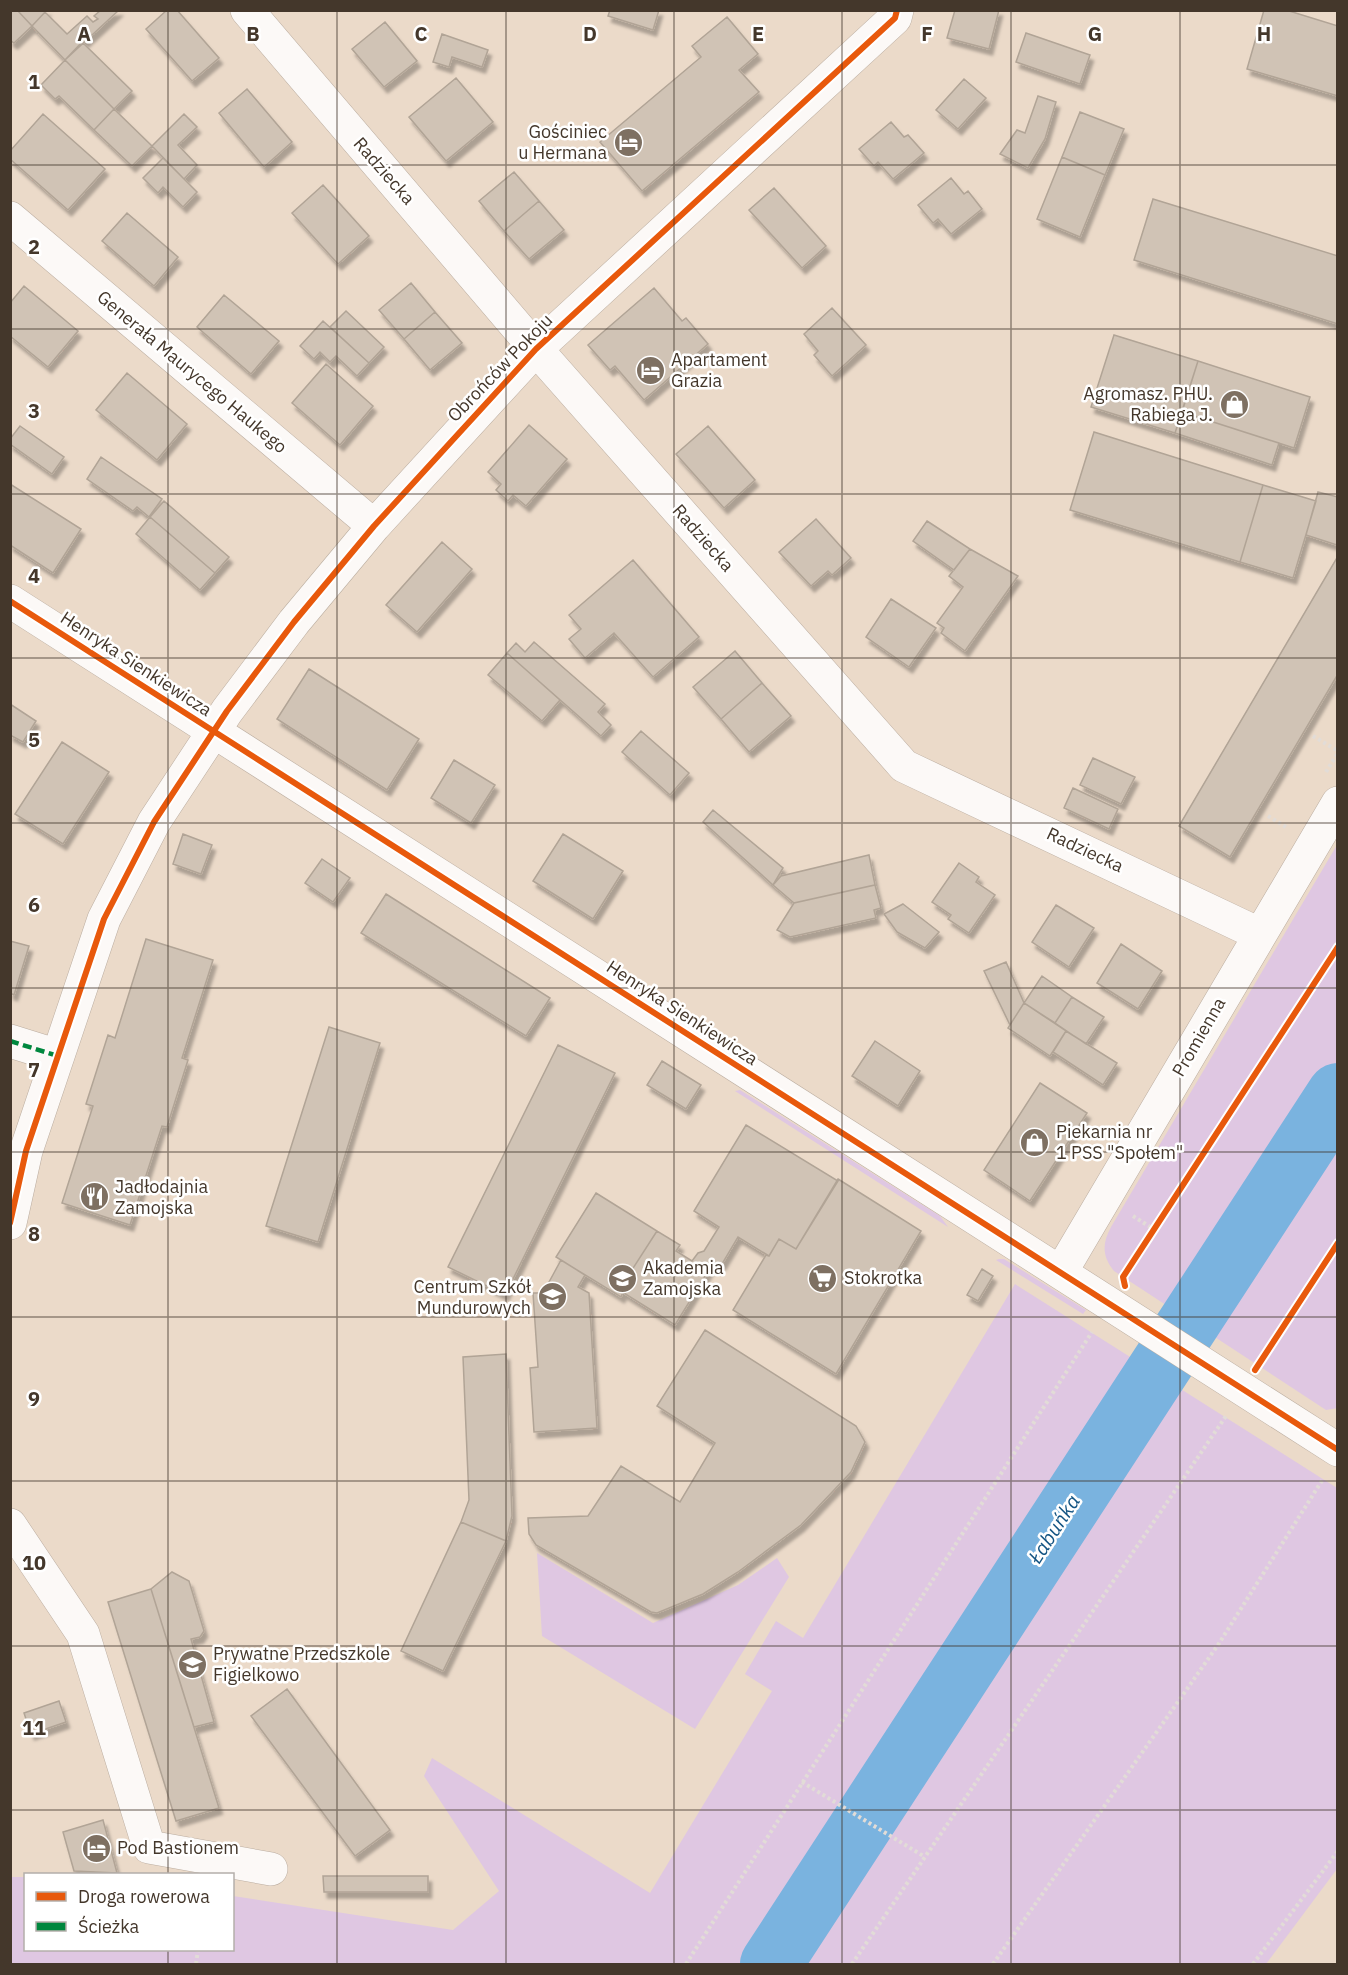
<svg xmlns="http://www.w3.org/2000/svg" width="1348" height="1975" viewBox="0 0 1348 1975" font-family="'IBM Plex Sans',sans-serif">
<defs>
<filter id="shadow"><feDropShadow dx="3.5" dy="6" stdDeviation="1.5" flood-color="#0004"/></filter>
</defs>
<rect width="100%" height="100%" fill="#ebdac9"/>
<path fill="#dfc7e2" d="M 1337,845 L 1338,1408 L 1326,1410 L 1114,1271 C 1102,1256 1102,1244 1111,1227 Z
M 740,1090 L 940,1216 L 948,1227 L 735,1091 Z
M 999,1259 L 1004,1259 L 1086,1310 L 1083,1314 L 996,1260 Z
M 1015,1284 L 1337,1488 L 1337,1869 L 1266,1964 L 11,1964 L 11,1877 L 25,1877 L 26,1950 L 232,1950 L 233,1896 L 453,1930 L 499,1891 L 424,1776 L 432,1758 L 650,1893 L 772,1691 L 745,1674 L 776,1621 L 803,1638 Z
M 537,1553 L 653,1623 L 738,1585 L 777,1558 L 789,1577 L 695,1729 L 542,1636 Z"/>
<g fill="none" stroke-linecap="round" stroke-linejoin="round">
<path stroke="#7ab3df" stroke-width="62" d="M 771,1964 L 1338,1094"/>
</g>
<path fill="#d0c3b5" stroke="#b1a496" stroke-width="1.5" filter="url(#shadow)" d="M 10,10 L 17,10 L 32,26 L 14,43 L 10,40 Z
M 17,10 L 47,10 L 32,26 Z
M 101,10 L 119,10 L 65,60 L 32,26 L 45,12 L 67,34 L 87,16 L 93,22 L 98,19 L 94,16 Z
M 167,10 L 177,10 L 219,58 L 192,81 L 146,29 Z
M 610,10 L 659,10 L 653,30 L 608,16 Z
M 955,10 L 999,10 L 989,49 L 947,38 Z
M 1264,10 L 1286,10 L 1338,26 L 1338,96 L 1247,69 Z
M 727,17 L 758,54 L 739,70 L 759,92 L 642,191 L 600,142 L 701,57 L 692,46 Z
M 385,22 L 417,61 L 384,87 L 352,49 Z
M 1026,33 L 1090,55 L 1080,84 L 1016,62 Z
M 442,34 L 488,50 L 482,67 L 452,57 L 449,67 L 433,62 Z
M 82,42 L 132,91 L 114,109 L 65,60 Z
M 65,60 L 114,109 L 94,130 L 59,96 L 55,99 L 41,85 Z
M 456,78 L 493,122 L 446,161 L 409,117 Z
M 964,79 L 986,98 L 958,129 L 936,110 Z
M 247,89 L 292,142 L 264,167 L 219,113 Z
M 1038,96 L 1056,102 L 1045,139 L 1028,168 L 1000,154 L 1017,130 L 1025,133 Z
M 114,109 L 152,146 L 132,166 L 94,130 Z
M 1080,112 L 1124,129 L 1105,175 L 1062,157 Z
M 43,114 L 105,169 L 68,210 L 10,159 L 10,151 Z
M 184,114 L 197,127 L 178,145 L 197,165 L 184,179 L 152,146 Z
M 891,122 L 904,137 L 908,135 L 924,153 L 893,179 L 878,162 L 874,166 L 859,149 Z
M 1062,157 L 1105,175 L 1080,237 L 1037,219 Z
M 163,158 L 197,192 L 183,207 L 163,187 L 158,193 L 143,178 Z
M 514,172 L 539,201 L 504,231 L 479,201 Z
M 951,178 L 964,194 L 968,191 L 982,209 L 951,234 L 938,219 L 933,223 L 918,205 Z
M 323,185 L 369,236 L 338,264 L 292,213 Z
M 774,188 L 826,246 L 802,268 L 749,210 Z
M 1153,199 L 1338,256 L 1338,324 L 1134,260 Z
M 539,201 L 564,230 L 529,259 L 504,231 Z
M 127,213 L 178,257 L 154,286 L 102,241 Z
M 411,283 L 435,312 L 404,339 L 379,310 Z
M 24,286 L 78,331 L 48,367 L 10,336 L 10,303 Z
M 654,288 L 682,321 L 686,318 L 708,344 L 644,400 L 615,366 L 610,370 L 588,345 Z
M 224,295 L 279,341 L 251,374 L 197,327 Z
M 832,308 L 866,345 L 832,376 L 814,355 L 818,351 L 804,334 Z
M 346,311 L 384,347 L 369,363 L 330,327 Z
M 435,312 L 462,343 L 430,370 L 404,339 Z
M 323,321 L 369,363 L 357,376 L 336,356 L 330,362 L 320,352 L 314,359 L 300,346 Z
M 1114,335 L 1198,361 L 1175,433 L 1091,407 Z
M 1198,361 L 1310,397 L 1294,448 L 1182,412 Z
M 326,364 L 373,406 L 340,445 L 292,403 Z
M 127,373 L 187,424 L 157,460 L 96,410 Z
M 1182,412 L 1279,443 L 1272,465 L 1175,433 Z
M 529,425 L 567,459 L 526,506 L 513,495 L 508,501 L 496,490 L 501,484 L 488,472 Z
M 20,426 L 64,457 L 52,474 L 10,444 L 10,439 Z
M 708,426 L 755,480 L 724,508 L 676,454 Z
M 1094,432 L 1263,485 L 1240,562 L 1070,510 Z
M 101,457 L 162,499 L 149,517 L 137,507 L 133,511 L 87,479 Z
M 10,484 L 81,529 L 53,573 L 10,545 Z
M 1263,485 L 1316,501 L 1293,578 L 1240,562 Z
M 1318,492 L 1338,497 L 1337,545 L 1306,535 Z
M 164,501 L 229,557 L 215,573 L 150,517 Z
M 150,517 L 215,573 L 200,590 L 136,534 Z
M 816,519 L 851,558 L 832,575 L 828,571 L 811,586 L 779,552 Z
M 927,521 L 970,549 L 954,570 L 913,541 Z
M 442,542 L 472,569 L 417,632 L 386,605 Z
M 970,549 L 1018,576 L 965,651 L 941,633 L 944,628 L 937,623 L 963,587 L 949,576 Z
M 1338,556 L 1338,674 L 1230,857 L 1179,826 Z
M 633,560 L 699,637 L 653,677 L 614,633 L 585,658 L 569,639 L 581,629 L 569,615 Z
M 891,599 L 936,628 L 909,667 L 866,637 Z
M 534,642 L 605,704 L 598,712 L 611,725 L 601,736 L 507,653 L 516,643 L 525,652 Z
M 735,651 L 762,683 L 721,719 L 693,687 Z
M 507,653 L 560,700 L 542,721 L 488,675 Z
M 309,669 L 419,739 L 387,790 L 277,719 Z
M 762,683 L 791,716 L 749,752 L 721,719 Z
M 10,704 L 36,721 L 23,742 L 10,735 Z
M 641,731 L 689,773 L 670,795 L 622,752 Z
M 62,742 L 109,772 L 63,844 L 15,814 Z
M 1093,758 L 1135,777 L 1121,804 L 1080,785 Z
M 454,760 L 495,785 L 471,823 L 431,798 Z
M 1073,788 L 1118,809 L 1109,829 L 1064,808 Z
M 713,810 L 783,868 L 773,885 L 703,822 Z
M 183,834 L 212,845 L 201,874 L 173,864 Z
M 563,834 L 623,871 L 593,919 L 533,881 Z
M 869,855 L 875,885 L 794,903 L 773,885 L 781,876 Z
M 322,859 L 350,878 L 333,902 L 305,883 Z
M 959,863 L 979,877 L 976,882 L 995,895 L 969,933 L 948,919 L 951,915 L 932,902 Z
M 875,885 L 881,908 L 874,910 L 876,918 L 790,937 L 777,930 L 794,903 Z
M 386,894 L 550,998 L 526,1036 L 361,933 Z
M 903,904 L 939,932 L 925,948 L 897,932 L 884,914 Z
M 1056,905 L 1094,928 L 1069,967 L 1032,942 Z
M 146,939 L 213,960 L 182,1058 L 188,1060 L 167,1127 L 162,1126 L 130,1225 L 62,1203 L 93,1106 L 86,1104 L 108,1035 L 115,1038 Z
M 10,941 L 29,946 L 14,995 L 10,993 Z
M 1121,944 L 1162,971 L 1138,1009 L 1097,983 Z
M 1006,962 L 1024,1003 L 1010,1025 L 984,971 Z
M 1042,976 L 1072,997 L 1055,1023 L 1024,1003 Z
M 1072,997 L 1104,1017 L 1086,1044 L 1055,1023 Z
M 1024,1003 L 1066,1031 L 1050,1056 L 1008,1028 Z
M 329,1027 L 380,1043 L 318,1242 L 266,1226 Z
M 1066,1031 L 1117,1063 L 1103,1085 L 1053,1052 Z
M 875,1041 L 920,1071 L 898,1106 L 852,1076 Z
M 558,1045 L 615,1073 L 505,1295 L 448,1267 Z
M 662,1061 L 701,1085 L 686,1109 L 647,1085 Z
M 1040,1083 L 1087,1113 L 1030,1201 L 984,1170 Z
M 746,1125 L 838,1181 L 796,1249 L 779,1239 L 769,1256 L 738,1237 L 722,1264 L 719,1262 L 716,1267 L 712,1265 L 675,1325 L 619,1290 L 657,1231 L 680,1245 L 676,1251 L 692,1261 L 698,1253 L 704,1251 L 719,1227 L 694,1211 Z
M 838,1179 L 921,1231 L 836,1374 L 733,1310 L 766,1255 L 769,1256 L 779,1239 L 796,1249 Z
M 596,1193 L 657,1231 L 619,1290 L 623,1292 L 621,1297 L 556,1257 Z
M 561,1260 L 585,1275 L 578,1287 L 589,1293 L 597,1428 L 534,1432 L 530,1368 L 538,1367 L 533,1293 L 543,1293 Z
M 982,1269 L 993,1276 L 978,1301 L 967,1295 Z
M 705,1330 L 856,1426 L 865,1442 L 851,1472 L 801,1525 L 738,1572 L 703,1594 L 657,1613 L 651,1612 L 536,1545 L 529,1534 L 528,1518 L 588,1516 L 621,1466 L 680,1502 L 715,1443 L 657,1406 Z
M 506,1354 L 512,1516 L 506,1541 L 461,1522 L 469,1500 L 463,1357 Z
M 461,1522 L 506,1541 L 443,1671 L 401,1651 Z
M 172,1572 L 189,1581 L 204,1631 L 200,1637 L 191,1639 L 214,1722 L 194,1727 L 151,1589 Z
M 151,1589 L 219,1808 L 176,1821 L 108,1602 Z
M 287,1689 L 390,1830 L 355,1856 L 251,1716 Z
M 59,1701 L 66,1722 L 31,1734 L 24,1713 Z
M 103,1820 L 117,1873 L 74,1871 L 63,1832 Z
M 323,1876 L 428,1876 L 428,1892 L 324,1892 Z"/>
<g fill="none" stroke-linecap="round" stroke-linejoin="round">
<defs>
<path id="minor" d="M 247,10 L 536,349 L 904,766 L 1259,934
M 10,218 L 374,526
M 10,601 L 1338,1450
M 10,1041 L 58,1056
M 10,1223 L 26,1151 L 104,919 L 154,822 L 227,711 L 294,622 L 374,526 L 536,349 L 895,18 L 897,10
M 1061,1272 L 1338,803
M 10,1525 L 83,1634 L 149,1847 L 271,1869"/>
</defs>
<use href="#minor" stroke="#bbada0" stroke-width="34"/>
<path stroke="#e2dcd7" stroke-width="4" stroke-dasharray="3 3" stroke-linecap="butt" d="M 1313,736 L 1338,751
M 1326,772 L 1338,753
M 1268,816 L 1286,827
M 1133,1216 L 1155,1230
M 802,1782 L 925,1857
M 196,1964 L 198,1950
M 686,1964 L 1092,1332
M 852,1964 L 1226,1416
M 993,1964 L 1218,1645 L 1323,1479
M 1253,1964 L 1338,1851"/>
<use href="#minor" stroke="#fcf9f7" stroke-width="33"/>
<path stroke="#00873e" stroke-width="4.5" stroke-dasharray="9 4.5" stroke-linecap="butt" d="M 10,1041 L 58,1056"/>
<defs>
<path id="cycleway" d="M 10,601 L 1338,1450
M 10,1223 L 26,1151 L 104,919 L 154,822 L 227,711 L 294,622 L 374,526 L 536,349 L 895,18 L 897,10
M 1125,1286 L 1123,1277 L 1338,947
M 1255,1370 L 1338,1243"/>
</defs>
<use href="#cycleway" stroke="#fff" stroke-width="10"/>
<use href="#cycleway" stroke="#e8590c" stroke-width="6"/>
</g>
<path fill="none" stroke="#44372b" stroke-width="1.5" stroke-opacity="0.55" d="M 168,10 L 168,1874M 337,10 L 337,1964M 506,10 L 506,1964M 674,10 L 674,1964M 842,10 L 842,1964M 1011,10 L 1011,1964M 1180,10 L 1180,1964M 10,165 L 1338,165M 10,329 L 1338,329M 10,494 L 1338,494M 10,658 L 1338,658M 10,823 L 1338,823M 10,988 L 1338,988M 10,1152 L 1338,1152M 10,1317 L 1338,1317M 10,1481 L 1338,1481M 10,1646 L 1338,1646M 10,1810 L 1338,1810M 168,1950 L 168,1964"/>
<defs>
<symbol id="hotel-disc" viewBox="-11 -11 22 22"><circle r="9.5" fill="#7e7062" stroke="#fff"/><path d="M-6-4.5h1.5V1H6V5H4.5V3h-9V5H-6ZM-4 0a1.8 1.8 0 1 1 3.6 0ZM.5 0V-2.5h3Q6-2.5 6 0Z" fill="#fff"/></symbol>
<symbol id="shop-disc" viewBox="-11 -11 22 22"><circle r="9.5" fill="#7e7062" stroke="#fff"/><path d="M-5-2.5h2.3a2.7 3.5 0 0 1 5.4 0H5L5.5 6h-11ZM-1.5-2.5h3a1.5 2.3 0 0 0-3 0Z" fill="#fff"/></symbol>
<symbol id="restaurant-disc" viewBox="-11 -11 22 22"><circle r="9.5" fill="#7e7062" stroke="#fff"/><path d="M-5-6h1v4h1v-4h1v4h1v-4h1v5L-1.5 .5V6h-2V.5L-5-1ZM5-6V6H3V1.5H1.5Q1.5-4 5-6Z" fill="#fff"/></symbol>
<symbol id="university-disc" viewBox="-11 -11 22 22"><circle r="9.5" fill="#7e7062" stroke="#fff"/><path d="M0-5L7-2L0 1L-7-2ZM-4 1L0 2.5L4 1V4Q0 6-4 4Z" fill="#fff"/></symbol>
<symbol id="supermarket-disc" viewBox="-11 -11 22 22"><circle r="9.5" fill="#7e7062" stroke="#fff"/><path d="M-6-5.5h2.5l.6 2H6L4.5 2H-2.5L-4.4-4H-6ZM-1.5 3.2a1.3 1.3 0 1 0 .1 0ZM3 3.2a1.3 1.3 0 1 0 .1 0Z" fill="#fff"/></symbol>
<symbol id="school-disc" viewBox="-11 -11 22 22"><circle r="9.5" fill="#7e7062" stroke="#fff"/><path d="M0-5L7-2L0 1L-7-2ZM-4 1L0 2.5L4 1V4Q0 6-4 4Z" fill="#fff"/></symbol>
</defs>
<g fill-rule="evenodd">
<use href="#hotel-disc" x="612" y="126" width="33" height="33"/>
<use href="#hotel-disc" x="634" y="354" width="33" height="33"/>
<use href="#shop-disc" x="1218" y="388" width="33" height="33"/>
<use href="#shop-disc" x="1018" y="1126" width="33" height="33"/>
<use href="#restaurant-disc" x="78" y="1180" width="33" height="33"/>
<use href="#university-disc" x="606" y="1262" width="33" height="33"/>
<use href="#supermarket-disc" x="806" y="1262" width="33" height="33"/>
<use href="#school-disc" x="536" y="1280" width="33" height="33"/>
<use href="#school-disc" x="176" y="1648" width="33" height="33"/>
<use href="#hotel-disc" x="80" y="1832" width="33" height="33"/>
</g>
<g text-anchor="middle" stroke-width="5" stroke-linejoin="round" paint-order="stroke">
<g font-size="18" fill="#44372b" stroke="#fff" text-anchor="start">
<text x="607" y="138" text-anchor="end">Gościniec<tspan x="607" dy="21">u Hermana</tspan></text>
<text x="671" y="366">Apartament<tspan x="671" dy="21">Grazia</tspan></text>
<text x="1213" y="400" text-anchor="end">Agromasz. PHU.<tspan x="1213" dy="21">Rabiega J.</tspan></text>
<text x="1056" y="1138">Piekarnia nr<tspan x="1056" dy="21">1 PSS "Społem"</tspan></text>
<text x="115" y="1193">Jadłodajnia<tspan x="115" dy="21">Zamojska</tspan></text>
<text x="643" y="1274">Akademia<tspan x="643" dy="21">Zamojska</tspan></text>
<text x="844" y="1284">Stokrotka</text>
<text x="531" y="1293" text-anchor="end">Centrum Szkół<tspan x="531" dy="21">Mundurowych</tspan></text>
<text x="213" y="1660">Prywatne Przedszkole<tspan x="213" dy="21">Figielkowo</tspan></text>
<text x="117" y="1854">Pod Bastionem</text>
</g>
<g font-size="18" fill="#44372b" stroke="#fff">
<text transform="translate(384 171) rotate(49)" y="6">Radziecka</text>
<text transform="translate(500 368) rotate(-46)" y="6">Obrońców Pokoju</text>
<text transform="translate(192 372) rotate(40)" y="6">Generała Maurycego Haukego</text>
<text transform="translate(703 538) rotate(49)" y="6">Radziecka</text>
<text transform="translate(136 664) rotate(33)" y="6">Henryka Sienkiewicza</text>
<text transform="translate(1085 850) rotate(25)" y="6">Radziecka</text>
<text transform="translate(682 1013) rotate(33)" y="6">Henryka Sienkiewicza</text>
<text transform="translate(1199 1037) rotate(-60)" y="6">Promienna</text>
</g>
<g font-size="20" font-style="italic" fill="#135483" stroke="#fff">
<text transform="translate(1054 1529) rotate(-57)" y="7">Łabuńka</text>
</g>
</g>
<g font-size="20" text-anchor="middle" font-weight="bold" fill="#44372b" stroke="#fff" stroke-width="5" stroke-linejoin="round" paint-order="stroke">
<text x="84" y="41">A</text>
<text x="253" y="41">B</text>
<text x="421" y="41">C</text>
<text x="590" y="41">D</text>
<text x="758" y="41">E</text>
<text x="927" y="41">F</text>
<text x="1095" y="41">G</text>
<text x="1264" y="41">H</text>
<text x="34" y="89">1</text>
<text x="34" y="254">2</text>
<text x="34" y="418">3</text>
<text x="34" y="583">4</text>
<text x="34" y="747">5</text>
<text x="34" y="912">6</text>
<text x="34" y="1077">7</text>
<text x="34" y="1241">8</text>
<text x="34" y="1406">9</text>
<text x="34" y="1570">10</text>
<text x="34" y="1735">11</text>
</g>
<rect width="1348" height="1975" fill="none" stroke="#44372b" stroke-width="24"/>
<rect x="24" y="1873" width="210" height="78" fill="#ffffff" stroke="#b4afaa" stroke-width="1.5"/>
<rect x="36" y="1892" width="30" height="9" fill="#e8590c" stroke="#b4afaa" stroke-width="1.5"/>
<text x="78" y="1903" font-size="18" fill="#44372b">Droga rowerowa</text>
<rect x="36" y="1922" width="30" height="9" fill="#00873e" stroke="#b4afaa" stroke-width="1.5"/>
<text x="78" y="1933" font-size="18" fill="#44372b">Ścieżka</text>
</svg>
